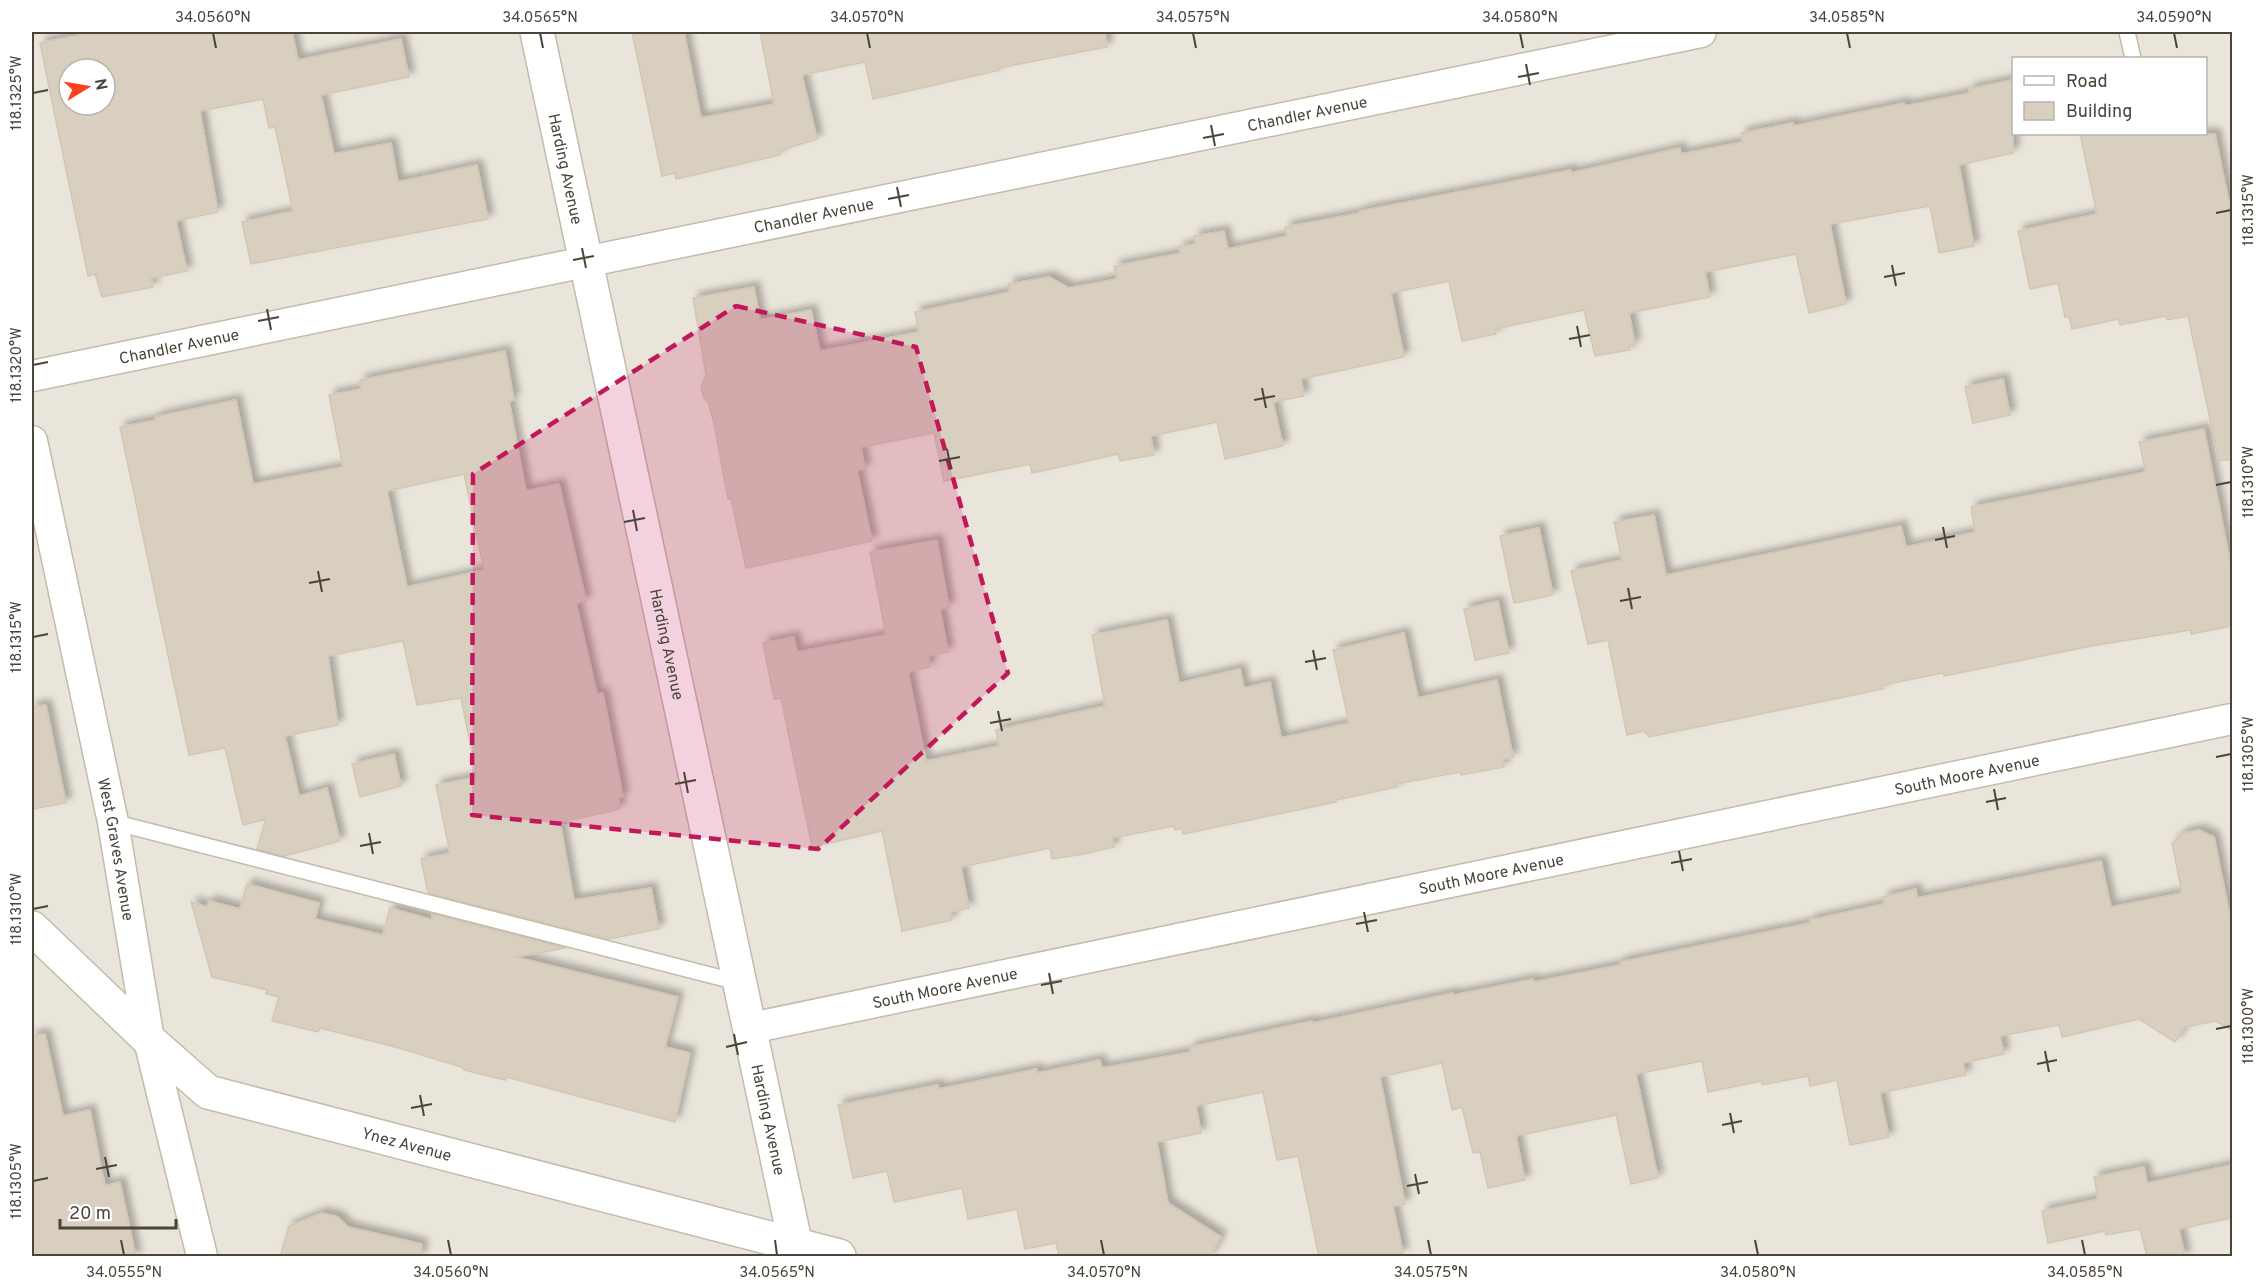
<svg xmlns="http://www.w3.org/2000/svg" width="2264" height="1288" viewBox="0 0 2264 1288" font-family="Overpass,sans-serif">
<defs>
<filter id="shadow"><feDropShadow dx="5.5" dy="-5.5" stdDeviation="3" flood-color="#0004"/></filter>
</defs>
<rect width="100%" height="100%" fill="#f6f3ec"/>
<path fill="#eae5da" fill-rule="evenodd" d="M 32,32 L 2232,32 L 2232,1256 L 32,1256 ZM 2014,58 L 2206,58 L 2206,134 L 2014,134 ZM 69,69 L 105,69 L 105,105 L 69,105 Z"/>
<path fill="#d8cfc1" stroke="#d3c7b4" stroke-width="1.5" fill-rule="evenodd" filter="url(#shadow)" d="M 94,32 L 292,32 L 298,60 L 401,39 L 409,77 L 321,95 L 334,154 L 391,143 L 398,182 L 477,165 L 488,219 L 251,264 L 242,222 L 293,211 L 275,127 L 269,128 L 263,99 L 200,111 L 218,212 L 176,221 L 187,271 L 151,278 L 153,287 L 102,297 L 95,274 L 88,276 L 40,43 ZM 69,69 L 105,69 L 105,105 L 69,105 Z
M 632,32 L 684,32 L 701,118 L 774,104 L 760,32 L 1105,32 L 1107,47 L 999,68 L 1000,70 L 873,99 L 865,62 L 802,75 L 817,139 L 779,151 L 780,155 L 676,179 L 675,173 L 662,176 Z
M 2013,80 L 2013,153 L 1959,165 L 1974,246 L 1939,253 L 1930,206 L 1830,224 L 1846,304 L 1809,313 L 1796,254 L 1705,272 L 1710,297 L 1629,313 L 1635,344 L 1629,345 L 1630,350 L 1595,356 L 1584,310 L 1495,329 L 1496,334 L 1462,341 L 1449,281 L 1391,293 L 1404,357 L 1301,379 L 1304,396 L 1273,402 L 1283,446 L 1225,459 L 1217,422 L 1151,436 L 1154,455 L 1120,461 L 1118,454 L 1032,473 L 1030,464 L 944,481 L 934,433 L 861,447 L 865,469 L 857,470 L 872,541 L 746,568 L 731,498 L 728,499 L 714,423 L 708,402 L 704,398 L 701,387 L 706,375 L 693,298 L 754,287 L 760,320 L 811,310 L 820,351 L 919,332 L 915,312 L 1010,292 L 1008,284 L 1049,277 L 1069,288 L 1117,279 L 1114,266 L 1181,253 L 1179,247 L 1196,244 L 1194,236 L 1224,231 L 1228,249 L 1287,236 L 1285,227 L 1360,213 L 1360,211 L 1571,170 L 1571,173 L 1680,148 L 1681,154 L 1743,142 L 1741,133 L 1793,123 L 1793,126 L 1904,103 L 1905,106 L 1970,93 L 1969,89 Z
M 2080,134 L 2215,134 L 2232,217 L 2232,459 L 2219,461 L 2188,316 L 2167,320 L 2166,316 L 2120,325 L 2118,319 L 2072,329 L 2069,317 L 2065,317 L 2058,283 L 2030,289 L 2018,231 L 2097,214 Z
M 505,351 L 514,400 L 509,401 L 526,491 L 559,484 L 586,601 L 576,603 L 597,694 L 603,693 L 623,797 L 618,798 L 620,808 L 612,811 L 560,822 L 574,900 L 651,888 L 659,929 L 609,939 L 428,893 L 421,859 L 450,853 L 436,785 L 477,777 L 461,698 L 417,705 L 403,641 L 328,656 L 338,725 L 285,736 L 299,796 L 327,788 L 340,841 L 284,856 L 257,849 L 266,819 L 243,825 L 225,748 L 189,755 L 120,427 L 156,420 L 155,417 L 236,400 L 253,484 L 343,467 L 329,395 L 361,389 L 360,380 ZM 464,474 L 484,570 L 407,587 L 387,491 Z
M 2003,379 L 2010,415 L 1973,423 L 1965,387 Z
M 2204,429 L 2232,571 L 2232,626 L 2191,634 L 2191,630 L 2091,646 L 1944,676 L 1943,673 L 1882,685 L 1883,689 L 1649,737 L 1644,731 L 1627,735 L 1608,640 L 1588,644 L 1571,571 L 1622,560 L 1614,522 L 1654,515 L 1666,575 L 1901,526 L 1906,547 L 1975,532 L 1971,507 L 2146,472 L 2139,442 Z
M 1539,528 L 1553,595 L 1514,603 L 1500,536 Z
M 937,540 L 949,607 L 940,609 L 948,652 L 928,656 L 930,667 L 908,672 L 926,761 L 999,746 L 996,730 L 1105,706 L 1092,635 L 1167,620 L 1179,683 L 1240,669 L 1244,688 L 1270,682 L 1281,738 L 1349,723 L 1333,650 L 1404,633 L 1418,698 L 1497,680 L 1513,757 L 1503,759 L 1504,767 L 1461,775 L 1460,772 L 1396,784 L 1397,787 L 1336,800 L 1336,802 L 1183,834 L 1182,828 L 1175,830 L 1174,826 L 1112,838 L 1114,847 L 1084,854 L 1052,859 L 1050,848 L 961,867 L 969,908 L 950,912 L 952,920 L 902,931 L 882,831 L 812,847 L 781,698 L 774,699 L 763,643 L 794,637 L 797,652 L 886,635 L 870,552 Z
M 1498,601 L 1509,653 L 1475,660 L 1464,609 Z
M 46,705 L 66,803 L 32,809 L 32,707 Z
M 394,754 L 401,786 L 360,797 L 352,764 Z
M 2199,830 L 2214,837 L 2232,926 L 2232,1030 L 2215,1021 L 2185,1027 L 2175,1042 L 2139,1019 L 2062,1037 L 2059,1025 L 2000,1036 L 2004,1054 L 1963,1063 L 1966,1075 L 1880,1093 L 1889,1137 L 1850,1145 L 1837,1080 L 1810,1086 L 1808,1076 L 1762,1085 L 1761,1081 L 1708,1092 L 1702,1061 L 1636,1074 L 1658,1178 L 1631,1184 L 1616,1115 L 1516,1136 L 1525,1180 L 1488,1188 L 1480,1152 L 1473,1153 L 1462,1107 L 1452,1110 L 1442,1063 L 1380,1077 L 1405,1204 L 1393,1206 L 1403,1253 L 1387,1257 L 1319,1257 L 1298,1156 L 1277,1160 L 1263,1092 L 1196,1106 L 1201,1133 L 1157,1142 L 1168,1203 L 1221,1237 L 1209,1257 L 1059,1257 L 1056,1243 L 1025,1249 L 1017,1209 L 968,1219 L 962,1188 L 894,1202 L 887,1171 L 853,1178 L 838,1105 L 938,1085 L 939,1089 L 1037,1069 L 1037,1073 L 1100,1060 L 1102,1068 L 1191,1052 L 1190,1047 L 1312,1021 L 1313,1023 L 1453,993 L 1454,995 L 1533,979 L 1534,982 L 1620,965 L 1620,962 L 1810,923 L 1810,920 L 1884,904 L 1883,897 L 1916,889 L 1917,898 L 2101,861 L 2111,907 L 2182,893 L 2172,843 L 2184,833 Z
M 247,884 L 319,903 L 315,919 L 383,935 L 390,908 L 433,920 L 432,914 L 565,948 L 516,957 L 678,997 L 665,1047 L 690,1053 L 675,1122 L 506,1077 L 505,1080 L 464,1070 L 464,1068 L 399,1048 L 320,1028 L 318,1032 L 272,1021 L 279,997 L 266,994 L 267,990 L 212,977 L 191,902 L 207,907 L 209,901 L 240,909 Z
M 45,1034 L 63,1116 L 90,1110 L 105,1186 L 120,1182 L 136,1257 L 32,1257 L 32,1036 Z
M 2232,1165 L 2232,1218 L 2179,1229 L 2185,1257 L 2147,1257 L 2140,1229 L 2106,1235 L 2105,1231 L 2048,1243 L 2042,1211 L 2098,1199 L 2094,1177 L 2144,1167 L 2147,1183 Z
M 322,1213 L 338,1217 L 348,1227 L 422,1244 L 421,1257 L 280,1257 L 289,1226 Z"/>
<g fill="none" stroke-linecap="round" stroke-linejoin="round">
<defs>
<path id="service" d="M 2127,32 L 2133,58
M 113,822 L 741,983"/>
<g id="minor">
<path id="s1" d="M 32,376 L 1701,32"/>
<path id="s2" d="M 32,441 L 113,822 L 149,1040 L 202,1256"/>
<path id="s3" d="M 751,1028 L 2232,719"/>
</g>
<g id="tertiary">
<path id="s4" d="M 537,32 L 798,1256"/>
<path id="s5" d="M 32,928 L 149,1040 L 208,1092 L 839,1256"/>
</g>
</defs>
<use href="#service" stroke="#c2bbae" stroke-width="18"/>
<use href="#minor" stroke="#c2bbae" stroke-width="33"/>
<use href="#tertiary" stroke="#c2bbae" stroke-width="36"/>
<use href="#service" stroke="#fff" stroke-width="15"/>
<use href="#minor" stroke="#fff" stroke-width="30"/>
<use href="#tertiary" stroke="#fff" stroke-width="33"/>
</g>
<path fill="#c2185b" fill-opacity="0.2" stroke="#c2185b" stroke-width="4.5" stroke-dasharray="12 8" stroke-linejoin="round" d="M 736,306 L 916,347 L 1008,673 L 818,849 L 472,815 L 473,474 Z"/>
<path fill="none" stroke="#4b4439" stroke-width="2" d="M 213,33 L 216,48M 540,33 L 543,48M 867,33 L 870,48M 1193,33 L 1196,48M 1520,33 L 1523,48M 1847,33 L 1850,48M 2174,33 L 2177,48M 1526,64 L 1530,85M 1518,77 L 1539,73M 33,93 L 48,90M 1211,125 L 1215,146M 1203,138 L 1224,134M 897,187 L 901,207M 888,199 L 909,195M 2216,213 L 2231,210M 582,248 L 586,268M 573,260 L 594,256M 1892,265 L 1896,286M 1884,277 L 1905,273M 267,309 L 271,330M 258,321 L 279,317M 1577,326 L 1581,347M 1569,339 L 1590,335M 33,365 L 48,362M 1262,388 L 1266,408M 1254,400 L 1275,396M 947,449 L 951,469M 939,461 L 960,457M 2216,485 L 2231,482M 633,510 L 637,531M 624,522 L 645,518M 1943,527 L 1947,548M 1935,540 L 1955,536M 318,571 L 322,592M 309,583 L 330,579M 1628,588 L 1632,609M 1620,601 L 1641,597M 33,637 L 48,634M 1313,650 L 1317,670M 1305,662 L 1326,658M 998,711 L 1002,731M 990,723 L 1011,719M 2216,757 L 2231,754M 684,772 L 688,793M 675,784 L 696,780M 1994,789 L 1998,810M 1986,802 L 2006,798M 369,833 L 373,854M 360,846 L 381,842M 1679,851 L 1683,871M 1671,863 L 1692,859M 33,909 L 48,906M 1364,912 L 1368,932M 1356,924 L 1377,920M 1049,973 L 1053,994M 1041,985 L 1062,981M 2216,1029 L 2231,1026M 734,1034 L 738,1055M 726,1047 L 747,1042M 2045,1051 L 2049,1072M 2037,1064 L 2057,1060M 420,1095 L 424,1116M 411,1108 L 432,1104M 1730,1113 L 1734,1133M 1722,1125 L 1742,1121M 105,1157 L 109,1177M 96,1169 L 117,1165M 1415,1174 L 1419,1194M 33,1181 L 48,1178M 1407,1186 L 1428,1182M 121,1240 L 124,1255M 448,1240 L 451,1255M 775,1240 L 777,1255M 1101,1240 L 1104,1255M 1428,1240 L 1431,1255M 1755,1240 L 1758,1255M 2082,1240 L 2085,1255"/>
<g text-anchor="middle" stroke-width="4.5" stroke-linejoin="round" paint-order="stroke">
<g font-size="16" fill="#4b4439" stroke="#fff">
<text dy="6" stroke="none"><textPath href="#s1" startOffset="1302">Chandler Avenue</textPath></text>
<text dy="6" stroke="none"><textPath href="#s4" startOffset="140">Harding Avenue</textPath></text>
<text dy="6" stroke="none"><textPath href="#s1" startOffset="798">Chandler Avenue</textPath></text>
<text dy="6" stroke="none"><textPath href="#s1" startOffset="150">Chandler Avenue</textPath></text>
<text dy="6" stroke="none"><textPath href="#s4" startOffset="626">Harding Avenue</textPath></text>
<text dy="6" stroke="none"><textPath href="#s3" startOffset="1242">South Moore Avenue</textPath></text>
<text dy="6" stroke="none"><textPath href="#s2" startOffset="417">West Graves Avenue</textPath></text>
<text dy="6" stroke="none"><textPath href="#s3" startOffset="756">South Moore Avenue</textPath></text>
<text dy="6" stroke="none"><textPath href="#s3" startOffset="198">South Moore Avenue</textPath></text>
<text dy="6" stroke="none"><textPath href="#s4" startOffset="1112">Harding Avenue</textPath></text>
<text dy="6" stroke="none"><textPath href="#s5" startOffset="446">Ynez Avenue</textPath></text>
</g>
</g>
<rect width="2264" height="1288" fill="none" stroke="#ffffff" stroke-width="66"/>
<rect x="2012" y="57" width="195" height="78" fill="#ffffff" stroke="#b7b4b0" stroke-width="1.5"/>
<rect x="2024" y="76" width="30" height="9" fill="#ffffff" stroke="#b7b4b0" stroke-width="1.5"/>
<text x="2066" y="87" font-size="18" fill="#4b4439">Road</text>
<rect x="2024" y="102" width="30" height="18" fill="#d8cfc1" stroke="#b7b4b0" stroke-width="1.5"/>
<text x="2066" y="117" font-size="18" fill="#4b4439">Building</text>
<g transform="translate(87 87) rotate(79)"><circle r="28" fill="#ffffff" stroke="#b7b4b0" stroke-width="1.5"/>
<path d="M0-4.5L10 22L0 15L-10 22Z" fill="#fc3f1d"/>
<text y="-9" font-size="16" font-weight="bold" text-anchor="middle" fill="#4b4439">N</text>
</g>
<path d="M60 1219v9h116v-9" fill="none" stroke="#4b4439" stroke-width="3"/>
<text x="69" y="1219" font-size="18" fill="#4b4439" stroke="#ffffff" stroke-width="4.5" paint-order="stroke">20 m</text>
<rect x="33" y="33" width="2198" height="1222" fill="none" stroke="#4b4439" stroke-width="2"/>
<g font-size="15" text-anchor="middle" fill="#4b4439">
<text x="213" y="22">34.0560°N</text>
<text x="540" y="22">34.0565°N</text>
<text x="867" y="22">34.0570°N</text>
<text x="1193" y="22">34.0575°N</text>
<text x="1520" y="22">34.0580°N</text>
<text x="1847" y="22">34.0585°N</text>
<text x="2174" y="22">34.0590°N</text>
<text transform="translate(16 93) rotate(-90)" y="5">118.1325°W</text>
<text transform="translate(2248 210) rotate(-90)" y="5">118.1315°W</text>
<text transform="translate(16 365) rotate(-90)" y="5">118.1320°W</text>
<text transform="translate(2248 482) rotate(-90)" y="5">118.1310°W</text>
<text transform="translate(16 637) rotate(-90)" y="5">118.1315°W</text>
<text transform="translate(2248 754) rotate(-90)" y="5">118.1305°W</text>
<text transform="translate(16 909) rotate(-90)" y="5">118.1310°W</text>
<text transform="translate(2248 1026) rotate(-90)" y="5">118.1300°W</text>
<text transform="translate(16 1181) rotate(-90)" y="5">118.1305°W</text>
<text x="124" y="1277">34.0555°N</text>
<text x="451" y="1277">34.0560°N</text>
<text x="777" y="1277">34.0565°N</text>
<text x="1104" y="1277">34.0570°N</text>
<text x="1431" y="1277">34.0575°N</text>
<text x="1758" y="1277">34.0580°N</text>
<text x="2085" y="1277">34.0585°N</text>
</g>
</svg>
